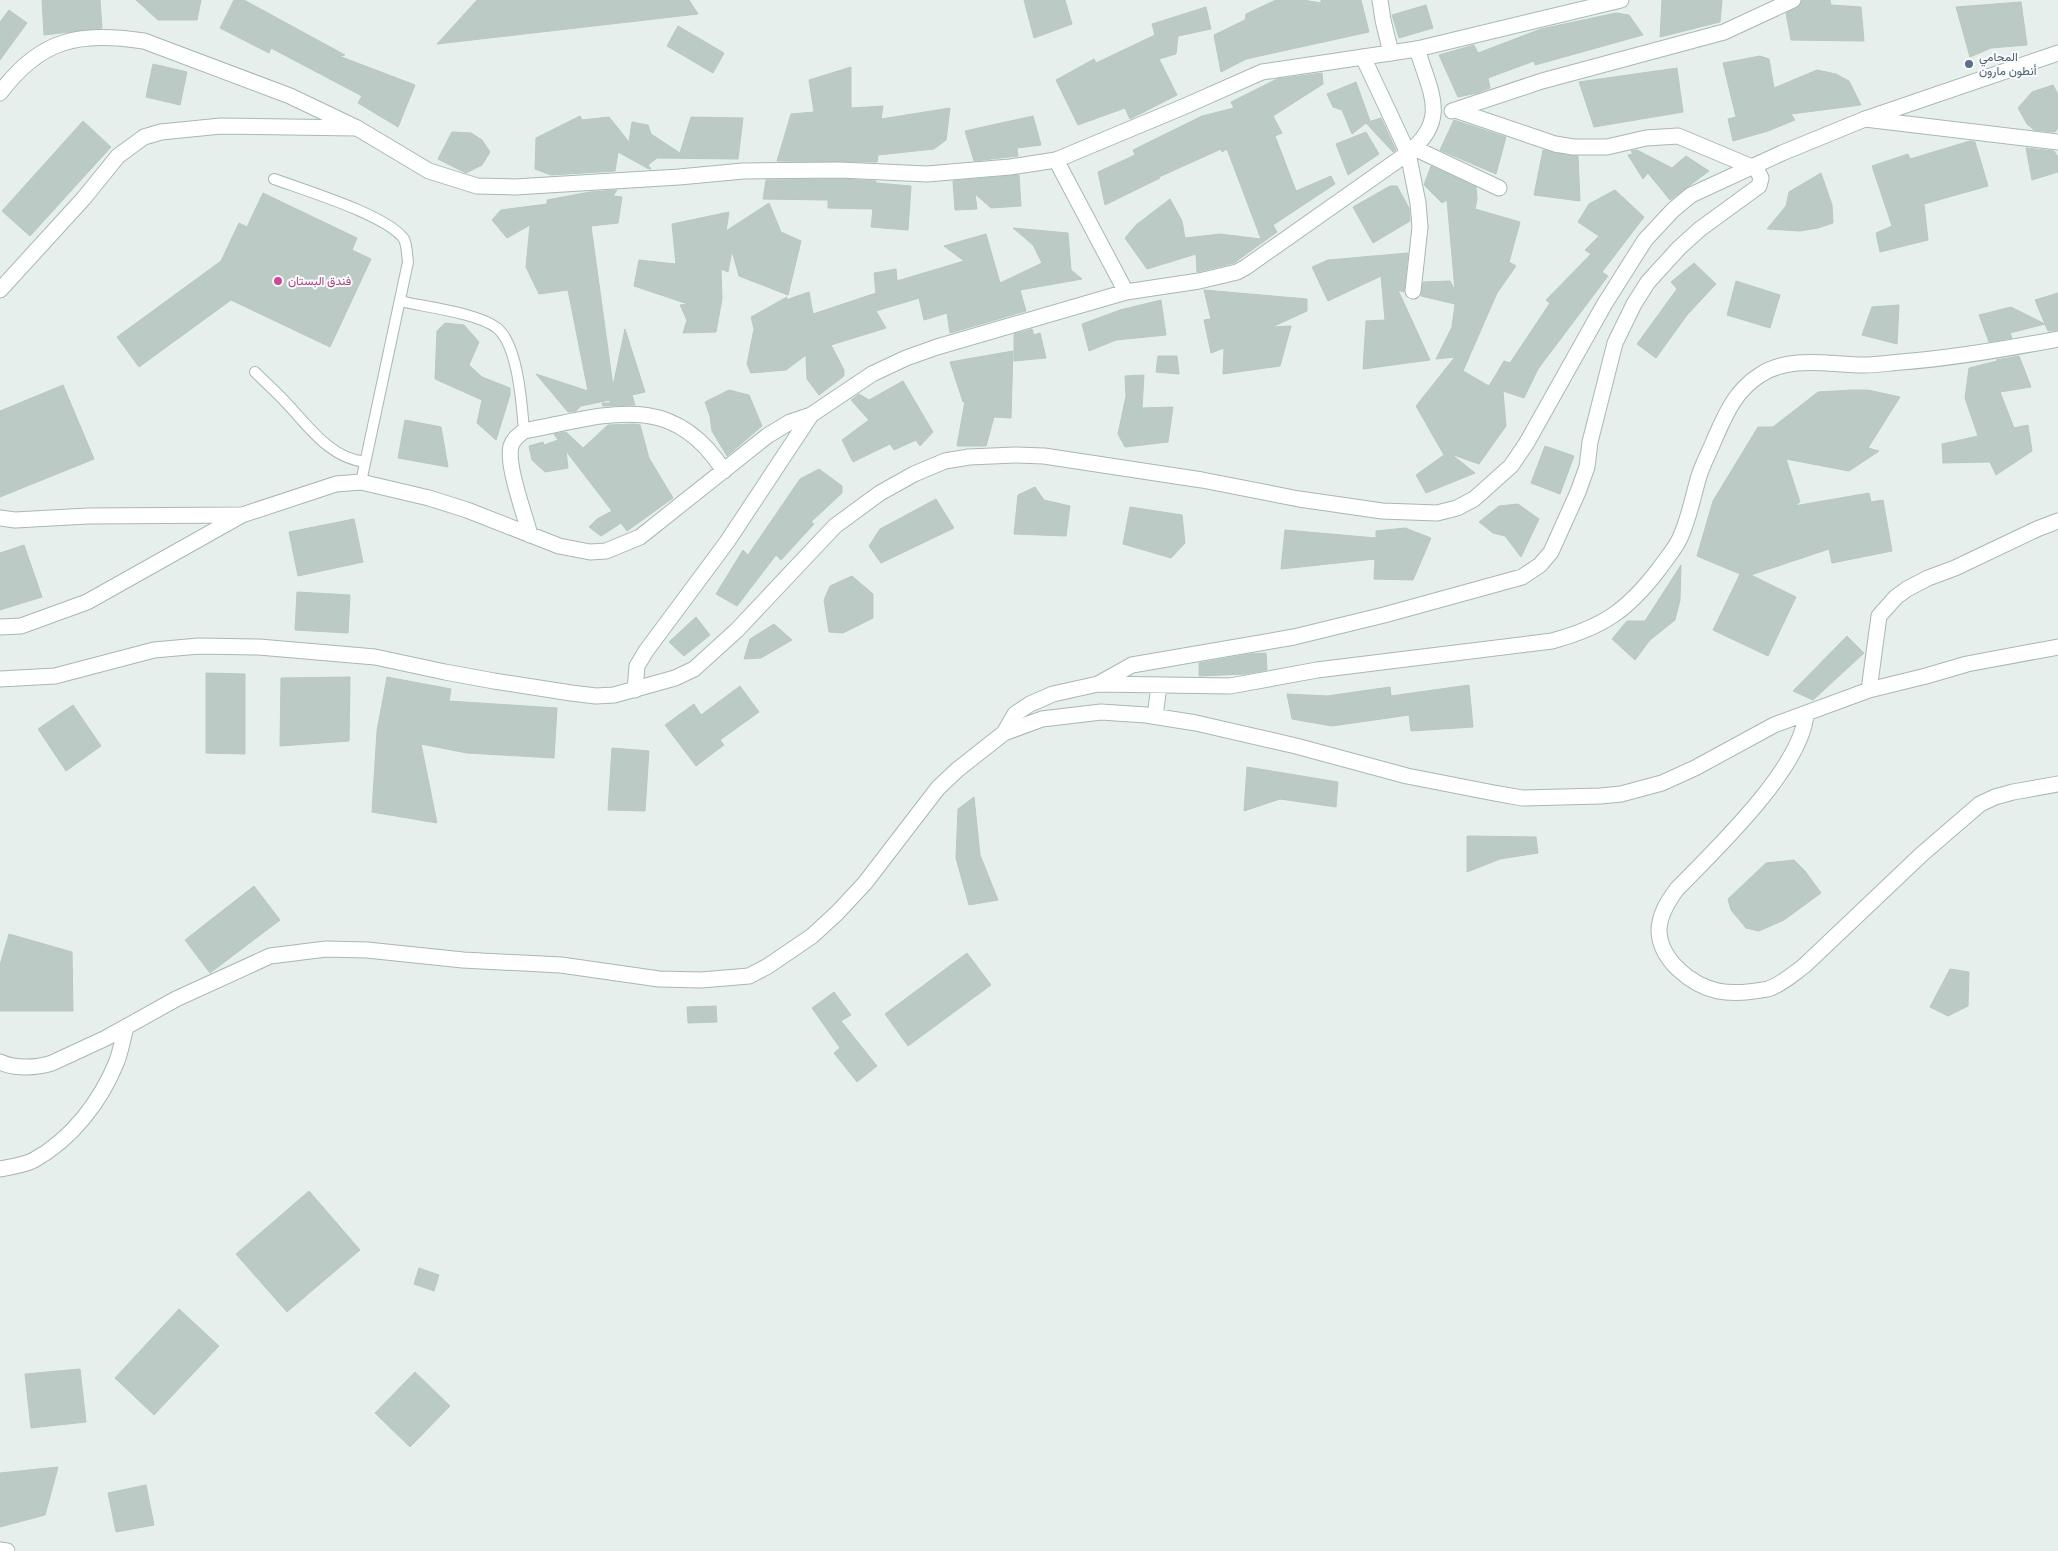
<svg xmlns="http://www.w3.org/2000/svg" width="2058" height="1551" viewBox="0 0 2058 1551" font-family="'Archivo Narrow',Vazirmatn,sans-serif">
<rect width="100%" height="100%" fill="#e6efeb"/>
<path fill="#bbcac4" stroke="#b8c9c2" d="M 42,0 L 100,0 L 102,28 L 44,35 Z
M 136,0 L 201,0 L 197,20 L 158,20 Z
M 234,0 L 244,0 L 345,55 L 339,56 L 415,85 L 398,127 L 358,103 L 362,96 L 271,48 L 269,53 L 220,28 Z
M 477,0 L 689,0 L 698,14 L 437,44 Z
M 1024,0 L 1065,0 L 1072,24 L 1034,38 Z
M 1276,0 L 1303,0 L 1321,3 L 1321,0 L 1361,0 L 1369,32 L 1246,59 L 1221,72 L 1214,35 L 1245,20 L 1246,14 Z
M 1662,0 L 1722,0 L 1720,22 L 1660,37 Z
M 1802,0 L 1830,0 L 1831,5 L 1861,7 L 1864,41 L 1791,40 L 1786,13 L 1800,6 Z
M 2021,2 L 2027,45 L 1991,48 L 1970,57 L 1956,7 Z
M 1426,5 L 1433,28 L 1399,38 L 1392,15 Z
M 1206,7 L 1211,29 L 1178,36 L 1176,54 L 1159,59 L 1177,95 L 1130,119 L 1125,108 L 1078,125 L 1056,80 L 1094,59 L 1096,63 L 1155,35 L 1152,24 Z
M 9,10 L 27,23 L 0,60 L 0,22 Z
M 1616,13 L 1629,15 L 1643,35 L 1535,65 L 1534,61 L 1488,78 L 1490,88 L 1477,93 L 1458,97 L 1439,55 L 1474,45 L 1478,53 L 1541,29 Z
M 678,26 L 724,53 L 713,73 L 667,46 Z
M 1760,56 L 1769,59 L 1774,88 L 1817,70 L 1836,74 L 1849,81 L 1861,105 L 1791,114 L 1795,120 L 1768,131 L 1733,141 L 1728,119 L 1736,117 L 1723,63 Z
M 153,64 L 187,72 L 180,105 L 146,97 Z
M 851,67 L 851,108 L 883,106 L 881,119 L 950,108 L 946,140 L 934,149 L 878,155 L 877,162 L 777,161 L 791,114 L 814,112 L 809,80 Z
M 1677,68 L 1683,112 L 1594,127 L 1579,82 Z
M 1322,73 L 1323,84 L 1273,116 L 1282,133 L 1275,136 L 1296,191 L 1331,176 L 1335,184 L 1273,225 L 1277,232 L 1234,263 L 1197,272 L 1196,254 L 1147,269 L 1125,238 L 1136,225 L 1170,199 L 1182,221 L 1185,238 L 1220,234 L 1261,239 L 1227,149 L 1222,152 L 1221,149 L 1159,177 L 1160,178 L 1105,205 L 1098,172 L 1135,155 L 1133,150 L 1202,116 L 1234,108 L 1231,102 L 1277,79 Z
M 1356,82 L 1370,121 L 1368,122 L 1381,118 L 1395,148 L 1396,150 L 1393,152 L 1366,123 L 1352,134 L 1342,110 L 1333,107 L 1327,94 Z
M 2053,85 L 2058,94 L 2058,128 L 2055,132 L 2034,130 L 2027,124 L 2018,108 L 2032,92 Z
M 580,116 L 582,120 L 609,117 L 629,142 L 632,122 L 648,125 L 651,134 L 680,153 L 691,117 L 743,118 L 738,159 L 657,158 L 648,165 L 651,169 L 649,169 L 618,152 L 615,171 L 551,175 L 535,169 L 536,138 Z
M 1033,116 L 1041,145 L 1017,148 L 1018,156 L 974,161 L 965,131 Z
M 1454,120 L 1506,137 L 1496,174 L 1440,150 Z
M 83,121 L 111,147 L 30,236 L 2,211 Z
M 452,132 L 471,133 L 482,140 L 490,152 L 482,165 L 466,173 L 438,159 Z
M 1366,132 L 1379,154 L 1348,175 L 1336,144 Z
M 1970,141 L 1975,142 L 1988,186 L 1924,204 L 1928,240 L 1880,252 L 1876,233 L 1892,226 L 1872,166 L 1908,154 L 1910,159 Z
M 2026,148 L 2054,151 L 2058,157 L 2058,172 L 2032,180 Z
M 1543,150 L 1578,156 L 1580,201 L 1534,195 Z
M 1637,150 L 1672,168 L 1686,156 L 1709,171 L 1670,200 L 1648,173 L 1643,179 L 1628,155 L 1633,154 L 1631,151 Z
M 1431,166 L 1476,187 L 1477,199 L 1475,209 L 1520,222 L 1509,262 L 1516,266 L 1497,293 L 1463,371 L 1489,386 L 1504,361 L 1510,363 L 1550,303 L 1546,300 L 1591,254 L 1585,250 L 1599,236 L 1578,222 L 1589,204 L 1615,190 L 1644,217 L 1602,272 L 1608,276 L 1538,369 L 1524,398 L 1503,391 L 1506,426 L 1479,464 L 1451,454 L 1475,473 L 1426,493 L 1416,475 L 1444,455 L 1416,406 L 1455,357 L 1436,359 L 1452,327 L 1455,304 L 1421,296 L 1423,282 L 1450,281 L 1455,290 L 1447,200 L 1442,203 L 1424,185 Z
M 1821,173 L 1832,205 L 1833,223 L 1818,228 L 1800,231 L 1767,229 L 1786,206 L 1789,192 Z
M 1019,175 L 1021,206 L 991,208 L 975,194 L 977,209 L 955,210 L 953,181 Z
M 840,179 L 876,181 L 876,183 L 911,186 L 908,230 L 871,227 L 873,209 L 828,208 L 828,200 L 763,199 L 766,180 Z
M 1390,186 L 1397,186 L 1409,208 L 1410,221 L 1373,243 L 1353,207 Z
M 617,190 L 613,196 L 622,197 L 618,223 L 591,226 L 613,386 L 625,329 L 645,392 L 632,395 L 635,405 L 603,406 L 602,403 L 610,403 L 610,400 L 581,406 L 576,411 L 568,412 L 536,374 L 588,391 L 568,290 L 539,294 L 526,267 L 530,225 L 507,238 L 492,220 L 501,210 L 547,204 L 547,200 L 590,192 Z
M 263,193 L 357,238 L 352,250 L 371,259 L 330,347 L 231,300 L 139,367 L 117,337 L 221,261 L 239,223 L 247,227 Z
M 769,203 L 781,232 L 801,241 L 788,295 L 739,276 L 732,251 L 728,272 L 721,269 L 722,299 L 716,332 L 683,333 L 687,320 L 680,305 L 688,304 L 634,286 L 639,260 L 676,264 L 672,224 L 729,212 L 726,231 Z
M 1013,228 L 1068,233 L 1071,270 L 1082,279 L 1020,290 L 1026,311 L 950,333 L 947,313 L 924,320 L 919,298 L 876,311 L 886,328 L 831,345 L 844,370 L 844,376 L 819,395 L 807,379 L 806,355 L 786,370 L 751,373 L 747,364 L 754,329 L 751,317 L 787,297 L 786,300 L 809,292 L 813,314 L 876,293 L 874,273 L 896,269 L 897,281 L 964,261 L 944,246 L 986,234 L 1000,283 L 1042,263 L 1033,245 Z
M 1408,253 L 1404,292 L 1398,290 L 1430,360 L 1363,369 L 1366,321 L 1385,320 L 1381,276 L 1328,301 L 1312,267 L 1328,260 Z
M 1694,263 L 1716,284 L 1687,315 L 1656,358 L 1637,344 L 1677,289 L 1671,282 Z
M 1736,281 L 1780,295 L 1770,328 L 1727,315 Z
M 1204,290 L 1307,299 L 1307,311 L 1272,327 L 1291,326 L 1280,366 L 1223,374 L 1224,348 L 1211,353 L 1204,320 L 1211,319 Z
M 2058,293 L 2058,330 L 2048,331 L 2045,324 L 2010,333 L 2012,338 L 1989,342 L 1979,315 L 2011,307 L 2045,324 L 2035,300 Z
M 1161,300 L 1166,335 L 1116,340 L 1089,351 L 1082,324 L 1120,310 Z
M 1899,305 L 1897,344 L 1862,335 L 1872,307 Z
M 445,323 L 464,325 L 479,342 L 469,365 L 482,377 L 510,388 L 510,395 L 496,440 L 477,423 L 482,400 L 435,379 L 437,331 Z
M 1032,329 L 1034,335 L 1040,333 L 1046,358 L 1014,361 L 1014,334 Z
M 1013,351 L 1011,418 L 994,417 L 986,446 L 957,446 L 965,401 L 963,402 L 950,362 Z
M 1158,356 L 1177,356 L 1179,374 L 1156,372 Z
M 2019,356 L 2031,387 L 2000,392 L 2014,428 L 2028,425 L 2032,451 L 1996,475 L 1990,462 L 1943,463 L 1942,444 L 1978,436 L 1965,398 L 1969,368 L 1997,361 L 1996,360 Z
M 1144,375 L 1142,408 L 1173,407 L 1168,442 L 1125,447 L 1118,434 L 1126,396 L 1125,376 Z
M 903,381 L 933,432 L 920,446 L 916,440 L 894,450 L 890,444 L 853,462 L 842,440 L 869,420 L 851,400 L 859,394 L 869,400 Z
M 63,385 L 94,459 L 0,497 L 0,411 Z
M 729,390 L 749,395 L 762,426 L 727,456 L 712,431 L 710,416 L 705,402 Z
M 1852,390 L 1868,390 L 1900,397 L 1868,448 L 1879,451 L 1849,471 L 1786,459 L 1800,502 L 1794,506 L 1869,493 L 1871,502 L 1883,500 L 1892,551 L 1832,563 L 1829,549 L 1751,575 L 1796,597 L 1768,656 L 1713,630 L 1740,574 L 1697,556 L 1713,501 L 1758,427 L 1773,427 L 1818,392 Z
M 405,420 L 441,427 L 448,467 L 398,458 Z
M 634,424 L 640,425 L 649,458 L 673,498 L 627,531 L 621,523 L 601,536 L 589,527 L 597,519 L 612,511 L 566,451 L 568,468 L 545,472 L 532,460 L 529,446 L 543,442 L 544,445 L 558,440 L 554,434 L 566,432 L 583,448 L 608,425 Z
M 1545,446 L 1574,456 L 1560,494 L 1531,483 Z
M 819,469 L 842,486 L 842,493 L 811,522 L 814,524 L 781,560 L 776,555 L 737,606 L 716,594 L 743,550 L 748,555 L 800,479 Z
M 1035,487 L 1044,500 L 1070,506 L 1066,536 L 1014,534 L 1018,495 Z
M 936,499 L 954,528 L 881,563 L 869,546 L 880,529 Z
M 1518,504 L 1539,519 L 1521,557 L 1505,536 L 1493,533 L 1479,522 L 1499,506 Z
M 1130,507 L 1182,515 L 1185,543 L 1171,558 L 1123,544 Z
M 354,519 L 363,562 L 298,576 L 289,532 Z
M 1405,528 L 1431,538 L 1413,580 L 1374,579 L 1375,559 L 1281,569 L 1285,530 L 1376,538 L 1376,531 Z
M 24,545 L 42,597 L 0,610 L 0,553 Z
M 1681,565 L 1680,600 L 1675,620 L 1650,640 L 1635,660 L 1612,639 L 1627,621 L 1645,621 Z
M 852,576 L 873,594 L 873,618 L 843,633 L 829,632 L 824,600 L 830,586 Z
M 297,592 L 350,595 L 348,633 L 295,630 Z
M 696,617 L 710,635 L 684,656 L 669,642 Z
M 774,624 L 792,640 L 761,658 L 744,659 L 750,639 Z
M 1847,636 L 1864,653 L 1813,700 L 1793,691 Z
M 1266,653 L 1267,670 L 1245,674 L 1199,676 L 1199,663 L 1250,654 Z
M 206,673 L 245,674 L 245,754 L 206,753 Z
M 350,677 L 349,741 L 280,746 L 281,678 Z
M 387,677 L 451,689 L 449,701 L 557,708 L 554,758 L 467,753 L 421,744 L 437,823 L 372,812 L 377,731 Z
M 1469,685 L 1473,727 L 1411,731 L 1409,715 L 1332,726 L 1292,719 L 1287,694 L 1327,696 L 1390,687 L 1391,696 Z
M 740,686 L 759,712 L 720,740 L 724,745 L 696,766 L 665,725 L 694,704 L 701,715 Z
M 73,705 L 101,746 L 66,771 L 38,729 Z
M 612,748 L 649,751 L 645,811 L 608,810 Z
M 1247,767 L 1338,782 L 1336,807 L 1280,799 L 1244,811 Z
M 974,797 L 980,855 L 998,900 L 969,905 L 956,858 L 958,809 Z
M 1467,836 L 1536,837 L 1538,853 L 1500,859 L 1467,872 Z
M 1794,860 L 1805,871 L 1821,893 L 1784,920 L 1759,931 L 1746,928 L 1731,910 L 1728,899 L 1766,863 Z
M 254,886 L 280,920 L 210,973 L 185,940 Z
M 9,934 L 72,952 L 73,1011 L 0,1011 L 0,965 Z
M 967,953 L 991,985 L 908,1046 L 885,1014 Z
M 1950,969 L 1969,972 L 1968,1006 L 1948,1016 L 1930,1007 Z
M 834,992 L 851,1015 L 841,1021 L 877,1066 L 857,1082 L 834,1053 L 840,1048 L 812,1008 Z
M 716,1006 L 717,1022 L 688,1023 L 687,1007 Z
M 309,1191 L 360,1250 L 287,1312 L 236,1254 Z
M 419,1268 L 439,1275 L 434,1291 L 414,1284 Z
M 179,1309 L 219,1346 L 154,1415 L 115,1378 Z
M 80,1369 L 86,1422 L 31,1428 L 25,1374 Z
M 415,1372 L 450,1406 L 410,1447 L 375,1413 Z
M 58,1467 L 45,1515 L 0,1527 L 0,1473 Z
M 146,1485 L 154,1525 L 116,1532 L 108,1493 Z"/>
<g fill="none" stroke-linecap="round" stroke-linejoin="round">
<defs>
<path id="service" d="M 274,179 C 304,190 387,215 404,239 C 407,245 407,256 408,262 L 361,482
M 400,301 C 425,307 478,313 497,328 C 518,345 522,405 524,431
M 255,372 C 267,384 280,395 291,408 C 312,431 332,458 365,462"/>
<path id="minor" d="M 1380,0 L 1383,20 L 1391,53
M 1363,57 L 1408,153 L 1418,203 L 1420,227 L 1413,291
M 1452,111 L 1542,81 L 1724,32 L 1793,0
M 1865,119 L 2058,142
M 1414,148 L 1499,188
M 1056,160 L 1126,292
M 0,290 L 84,198 L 118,156 L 144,137 L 161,132 L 221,126 L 357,128
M 0,518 L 15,520 L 88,516 L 241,515
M 530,535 C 525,515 506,465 511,446 C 513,439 519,435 524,431 C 604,416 671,388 724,471
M 0,627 L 21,626 L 87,602 L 242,515 L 336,484 L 361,482 L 429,498 L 467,510 L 559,546 L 590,552 L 606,551 L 640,537 L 767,436 L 790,422 L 811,415
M 1098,684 L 1132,665 L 1294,637 L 1384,615 L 1522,577 L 1540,565 L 1551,552 L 1578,492 L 1587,467 L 1590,442 L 1615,343 L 1634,304 L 1648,282 L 1679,248 L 1700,229 L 1759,186 L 1761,178 L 1757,170 L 1752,167 L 1678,136 L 1646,138 L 1607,147 L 1573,147 L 1555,144 L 1455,110
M 635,690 L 637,666 L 646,651 L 727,542 L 811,415 L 872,374 L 906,358 L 937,347 L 1126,292 L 1199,281 L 1237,272 L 1246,267 L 1408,153 C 1450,119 1430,92 1417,49
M 1869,690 L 1879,616 L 1896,597 L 1907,589 L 1928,578 L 1955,568 L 2037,529 L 2058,521
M 1806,713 C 1803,767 1715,850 1677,889 C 1668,901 1659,915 1659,931 C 1660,960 1691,985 1718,991 C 1733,994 1752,992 1768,989 C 1781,985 1793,974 1804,966 L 1922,854 L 1980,804 L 1995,797 L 2013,792 L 2058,784
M 1155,716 L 1159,686
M 1004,733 L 1015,714 L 1030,704 L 1053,694 L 1098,684 L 1230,686 L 1317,670 L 1552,641 C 1603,627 1627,611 1659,569 C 1666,559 1675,549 1680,538 C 1689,519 1693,496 1699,476 C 1703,463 1710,451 1715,438 C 1726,413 1736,390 1760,375 C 1790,355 1830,365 1864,365 C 1876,365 1889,363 1901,362 C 1954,358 2006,349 2058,339
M 0,1062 C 15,1069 37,1068 52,1063 L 106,1038 L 176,999 L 270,956 L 326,949 L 367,950 L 463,960 L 561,965 L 659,979 L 701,980 L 749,976 L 768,966 L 812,936 L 837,913 L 865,883 L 938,788 L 957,770 L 1004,733 L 1042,719 L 1101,712 L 1146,715 L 1196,723 L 1296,746 L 1407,776 L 1494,793 L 1522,798 L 1600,796 L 1621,794 L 1662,783 L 1695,768 L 1774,725 L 1869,690 L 1926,676 L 1967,664 L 2058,647
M 0,1169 C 10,1167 25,1165 34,1160 C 72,1139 101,1101 117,1061 C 121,1050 123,1038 126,1027
M 0,1550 L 7,1551"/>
<path id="tertiary" d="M 0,93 C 41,38 79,32 144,41 L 290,96 L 357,128 L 429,171 L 477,186 L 515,187 L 679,177 L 743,171 L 840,170 L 927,174 L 1010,167 L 1056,160 L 1183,107 L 1262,72 L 1417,49 L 1621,0
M 0,679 L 55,676 L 154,650 L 199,646 L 259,647 L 375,657 L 445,672 L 494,681 L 571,693 L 596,696 L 614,695 L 675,678 L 694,669 L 737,630 L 835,526 L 880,493 L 914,474 L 945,461 L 969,457 L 1015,455 L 1044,456 L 1202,480 L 1299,499 L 1382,511 L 1437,513 L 1457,508 L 1474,499 L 1511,466 L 1526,444 L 1604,305 L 1645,240 L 1673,210 L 1691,195 L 1782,153 L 1865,119 L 2058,53"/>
</defs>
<use href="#service" stroke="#a8b8b2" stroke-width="12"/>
<use href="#minor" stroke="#a8b8b2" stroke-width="17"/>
<use href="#tertiary" stroke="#a8b8b2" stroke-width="17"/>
<use href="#service" stroke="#fff" stroke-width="10"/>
<use href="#minor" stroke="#fff" stroke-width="15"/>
<use href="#tertiary" stroke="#fff" stroke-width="15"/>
</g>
<circle fill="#5c6f8a" stroke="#f7fbf9" stroke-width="2" cx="1969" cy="64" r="5"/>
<circle fill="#d1479c" stroke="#f7fbf9" stroke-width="2" cx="278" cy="281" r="5"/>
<g text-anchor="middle" stroke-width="4" stroke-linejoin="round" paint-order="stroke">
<g font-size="12" fill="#4e5e75" stroke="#f7fbf9" text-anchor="start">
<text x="1979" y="61">المحامي<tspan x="1979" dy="14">أنطون مارون</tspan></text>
</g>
<g font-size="12" fill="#b23c85" stroke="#f7fbf9" text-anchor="start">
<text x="288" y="285">فندق البستان</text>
</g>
</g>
</svg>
